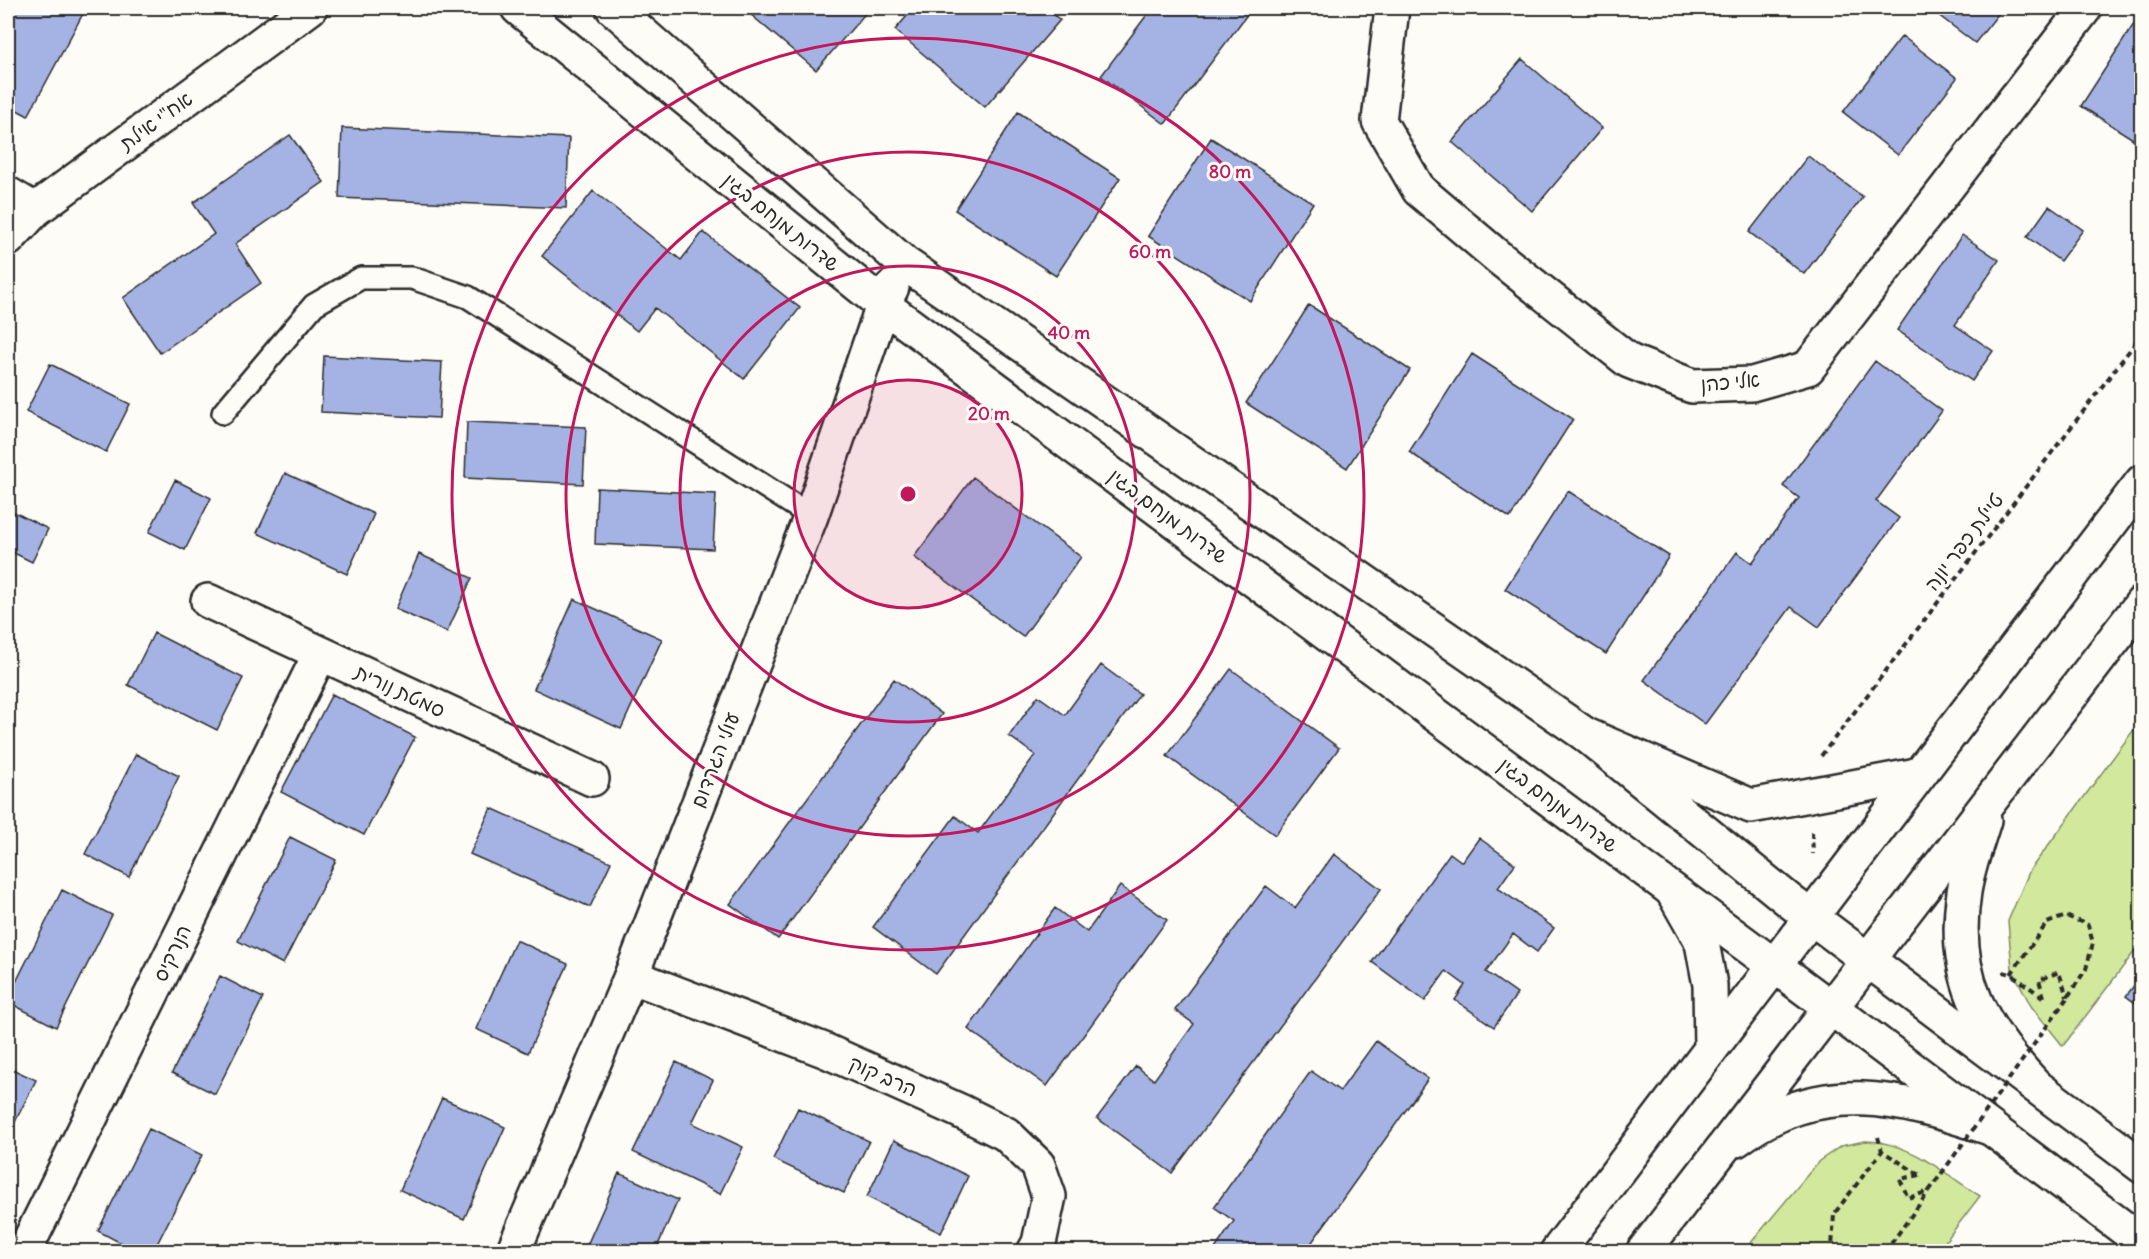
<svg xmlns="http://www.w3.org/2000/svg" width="2149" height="1259" viewBox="0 0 2149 1259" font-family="Delius,'Playpen Sans Hebrew',sans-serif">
<rect width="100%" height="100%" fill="#fdfcf7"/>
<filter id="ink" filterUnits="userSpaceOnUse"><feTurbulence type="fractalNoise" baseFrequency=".0167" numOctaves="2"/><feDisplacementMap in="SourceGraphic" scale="12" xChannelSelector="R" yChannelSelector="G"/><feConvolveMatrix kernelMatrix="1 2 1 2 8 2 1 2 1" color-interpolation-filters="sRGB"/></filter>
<g filter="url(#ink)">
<path fill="#d1e89d" stroke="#7e8a64" stroke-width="1.5" d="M 2141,720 L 2141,943 L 2063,1046 L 2031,1006 L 2012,969 L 2008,921 L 2030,870 Z
M 1865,1141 C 1909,1141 1944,1173 1980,1196 L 1938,1251 L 1744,1251 L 1819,1161 L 1841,1146 Z"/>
<path fill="#a4b3e3" stroke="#2b2b2b" stroke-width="1.5" d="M 8,8 L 86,8 L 28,116 L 8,105 Z
M 743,8 L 870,8 L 816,70 Z
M 914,8 L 1046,8 L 1060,20 L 985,107 L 895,30 Z
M 1152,8 L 1252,8 L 1165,124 L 1101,76 Z
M 1929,8 L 2003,8 L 1975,43 Z
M 2141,13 L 2142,133 L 2136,141 L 2081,106 Z
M 1902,36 L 1957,78 L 1898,155 L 1843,112 Z
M 1522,59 L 1602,128 L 1532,211 L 1452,142 Z
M 1018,112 L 1120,178 L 1056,276 L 955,210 Z
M 342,128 L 569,138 L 566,208 L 339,198 Z
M 290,135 L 324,182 L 235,244 L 261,283 L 160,353 L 123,298 L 214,234 L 193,203 Z
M 1211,138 L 1313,203 L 1250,301 L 1148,236 Z
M 1808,156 L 1863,197 L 1804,274 L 1749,232 Z
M 593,191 L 681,260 L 703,232 L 800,308 L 744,379 L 655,308 L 637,331 L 542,256 Z
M 2049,206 L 2083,230 L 2060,261 L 2027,237 Z
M 1962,235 L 1999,260 L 1955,325 L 1993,351 L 1972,381 L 1897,330 Z
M 1309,305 L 1410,370 L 1347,468 L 1246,403 Z
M 1472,354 L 1573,419 L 1510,518 L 1409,452 Z
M 324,356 L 442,362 L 439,418 L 321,412 Z
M 1875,361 L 1942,411 L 1876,501 L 1899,518 L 1819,627 L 1791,607 L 1705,724 L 1644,680 L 1737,552 L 1752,563 L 1799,498 L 1783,486 Z
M 50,364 L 130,404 L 106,452 L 26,412 Z
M 467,422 L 586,427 L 583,484 L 465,478 Z
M 285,473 L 374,514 L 347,574 L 257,533 Z
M 973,477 L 1081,557 L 1023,637 L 914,557 Z
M 175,480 L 211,498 L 185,550 L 149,532 Z
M 597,488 L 716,494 L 713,549 L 595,544 Z
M 1568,491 L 1669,556 L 1606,654 L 1505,589 Z
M 8,509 L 48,529 L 32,562 L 8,550 Z
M 419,554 L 472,578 L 447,632 L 395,609 Z
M 574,599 L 662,639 L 621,729 L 534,689 Z
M 154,633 L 243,678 L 217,730 L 128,685 Z
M 1101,665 L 1140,694 L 936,974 L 873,927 L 955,816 L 978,833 L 1035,755 L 1009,736 L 1038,696 L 1065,715 Z
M 1231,669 L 1339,748 L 1275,835 L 1167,756 Z
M 894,679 L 942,714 L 778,939 L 730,904 Z
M 332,694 L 415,737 L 364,835 L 281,792 Z
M 136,754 L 179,776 L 129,877 L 85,854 Z
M 491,808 L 611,862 L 590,907 L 470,854 Z
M 290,837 L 336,860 L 283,964 L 238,941 Z
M 1479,838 L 1515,864 L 1498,888 L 1554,928 L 1537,952 L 1513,934 L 1486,972 L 1517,994 L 1494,1027 L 1455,1000 L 1465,985 L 1446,971 L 1425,1001 L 1372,962 L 1450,853 L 1462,862 Z
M 1334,854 L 1381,889 L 1172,1173 L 1097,1118 L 1136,1066 L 1154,1080 L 1194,1024 L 1175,1010 L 1266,886 L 1295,908 Z
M 1120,886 L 1167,920 L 1047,1086 L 968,1029 L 1055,908 L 1087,932 Z
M 62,890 L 112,915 L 56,1027 L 8,1002 L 8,998 Z
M 516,940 L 568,964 L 528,1053 L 476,1029 Z
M 2142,975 L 2142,1008 L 2126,996 Z
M 220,976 L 263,998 L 215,1094 L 172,1073 Z
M 1376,1041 L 1428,1079 L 1305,1252 L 1213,1252 L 1234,1221 L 1214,1207 L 1311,1071 L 1340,1091 Z
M 676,1062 L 713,1080 L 692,1123 L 743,1147 L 720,1194 L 633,1152 Z
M 8,1067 L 36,1080 L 8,1136 Z
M 442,1098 L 505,1127 L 464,1219 L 400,1190 Z
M 798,1108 L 869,1141 L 844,1193 L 773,1159 Z
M 149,1129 L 202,1155 L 153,1252 L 138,1252 L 98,1231 Z
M 894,1140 L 968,1176 L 941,1233 L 867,1197 Z
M 619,1173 L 678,1200 L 655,1252 L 584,1252 Z"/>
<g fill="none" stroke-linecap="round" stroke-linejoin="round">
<defs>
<path id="lane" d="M 223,413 L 314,305 L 361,278 L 412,278 L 468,297 L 811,516"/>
<path id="street" d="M 1392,8 L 1379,121 L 1419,190 L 1498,257 L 1629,361 L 1692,386 L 1752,384 L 1808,368 L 2085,8
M 8,194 L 35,210
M 8,239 L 35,210 L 310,8
M 208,601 L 592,779
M 631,976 L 824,1050 L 960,1111 L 1006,1134 L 1038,1165 L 1049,1196 L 1039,1243 L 1034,1252
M 24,1252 L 320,654"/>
<path id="secondary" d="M 518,8 L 883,305 L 1830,1007 L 2142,1242
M 613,8 L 904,263 L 1586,735 L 1791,902 L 2142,1166
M 513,1252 L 631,976 L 811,516 L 883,305 L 892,287"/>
<path id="highway" d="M 1586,735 L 1751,806 L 1917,775
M 1984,820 C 1977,843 1968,867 1964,892 C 1951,976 1981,1028 2037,1087
M 1672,890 L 1702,943 L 1710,985 L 1711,1049
M 1736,1140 C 1821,1077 1898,1097 1990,1128
M 1557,1252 C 1753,995 1946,738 2142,482
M 1643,1252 L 2142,603"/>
</defs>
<use href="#lane" stroke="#2b2b2b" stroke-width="26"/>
<use href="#street" stroke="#2b2b2b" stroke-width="38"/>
<use href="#secondary" stroke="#2b2b2b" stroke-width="38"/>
<use href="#highway" stroke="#2b2b2b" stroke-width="38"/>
<path stroke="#2b2b2b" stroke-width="4" stroke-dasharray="6 4.5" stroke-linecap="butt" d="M 1821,756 L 2142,334
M 1812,832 L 1813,854
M 2003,972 L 2011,974 L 2044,998
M 2011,974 L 2047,923 L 2066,916 L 2088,925 L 2093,943 L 2086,969 L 2067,998
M 2044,997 L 2039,980 L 2059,972 L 2067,997
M 1878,1137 L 1882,1151 L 1920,1175
M 1920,1175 L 1900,1179 L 1908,1198 L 1929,1191
M 1836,1252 L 1832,1248 L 1834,1214 L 1882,1151
M 1885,1252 L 1929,1191"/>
<use href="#lane" stroke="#fdfcf7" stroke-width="21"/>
<use href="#street" stroke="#fdfcf7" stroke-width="33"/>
<use href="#secondary" stroke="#fdfcf7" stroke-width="33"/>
<use href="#highway" stroke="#fdfcf7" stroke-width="33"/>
<path stroke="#2b2b2b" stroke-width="4" stroke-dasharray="6 4.5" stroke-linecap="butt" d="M 1929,1191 L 2067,998"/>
</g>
</g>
<circle cx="908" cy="494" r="114" fill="#c2185b" fill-opacity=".12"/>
<g fill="none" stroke="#c2185b" stroke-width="3">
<circle cx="908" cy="494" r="114"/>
<circle cx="908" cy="494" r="228"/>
<circle cx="908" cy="494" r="342"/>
<circle cx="908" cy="494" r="456"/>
</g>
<g text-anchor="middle" stroke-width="6" stroke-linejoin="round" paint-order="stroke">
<g font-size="20" fill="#2b2b2b" stroke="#fdfcf7">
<text transform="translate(156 121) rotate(-36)" y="7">אח"י אילת</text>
<text transform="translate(781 222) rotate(39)" y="7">שדרות מנחם בגין</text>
<text transform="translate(1730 382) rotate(-5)" y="7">אלי כהן</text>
<text transform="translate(1168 516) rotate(37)" y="7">שדרות מנחם בגין</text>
<text transform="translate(1964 542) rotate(-53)" y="7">טיילת כפר יונה</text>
<text transform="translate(400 691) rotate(25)" y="7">סמטת נורית</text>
<text transform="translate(715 760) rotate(-69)" y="7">עולי הגרדום</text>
<text transform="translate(1558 805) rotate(37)" y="7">שדרות מנחם בגין</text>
<text transform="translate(172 953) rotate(-64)" y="7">הנרקיס</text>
<text transform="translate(883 1076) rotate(24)" y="7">הרב קוק</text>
</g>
</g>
<circle cx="908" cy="494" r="9" fill="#c2185b" stroke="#fdfcf7" stroke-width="3"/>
<g font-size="18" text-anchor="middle" font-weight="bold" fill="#c2185b" stroke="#fdfcf7" stroke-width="6" stroke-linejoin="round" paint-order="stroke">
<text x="1230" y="178">80 m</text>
<text x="1150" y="258">60 m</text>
<text x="1069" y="339">40 m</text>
<text x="989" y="420">20 m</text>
</g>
<rect width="2149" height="1259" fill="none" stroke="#fdfcf7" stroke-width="30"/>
<rect x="15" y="15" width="2119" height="1229" fill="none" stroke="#2b2b2b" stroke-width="2" filter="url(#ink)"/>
</svg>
